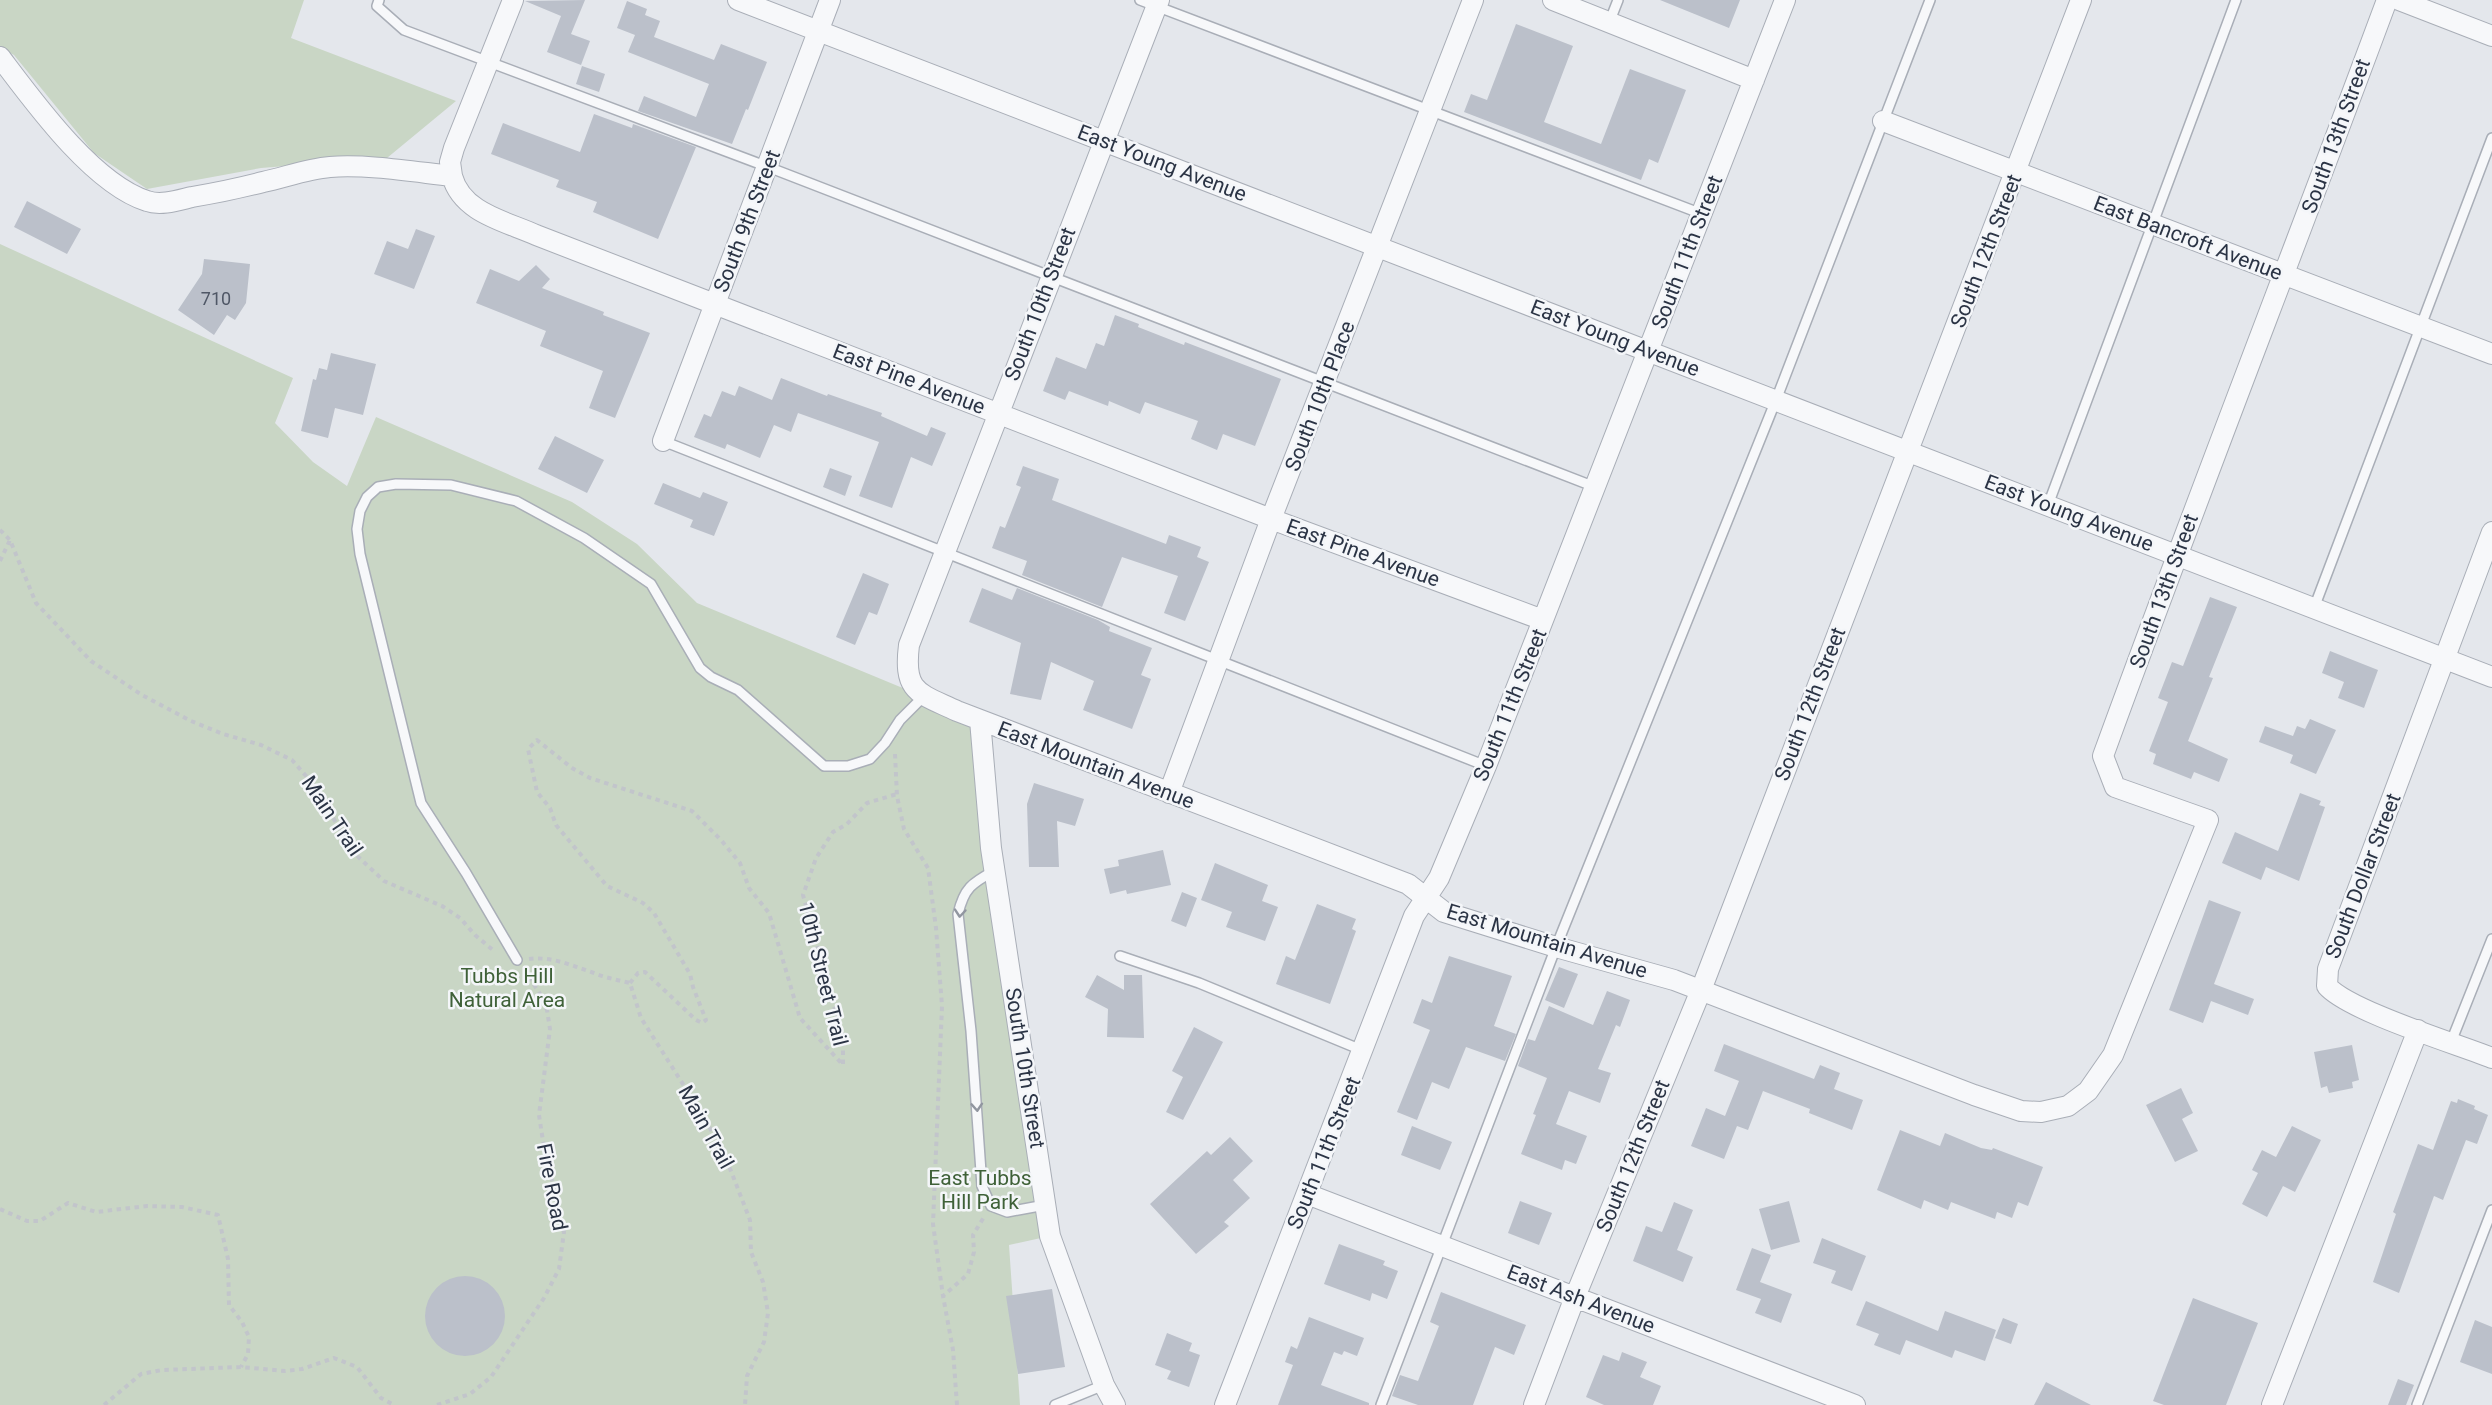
<svg xmlns="http://www.w3.org/2000/svg" width="2492" height="1405" viewBox="0 0 2492 1405" font-family="Roboto,sans-serif">
<rect width="100%" height="100%" fill="#e4e7ec"/>
<path fill="#c9d6c5" d="M 0,0 L 304,0 L 291,38 L 456,101 L 387,158 L 261,168 L 147,189 L 94,153 L 14,55 L 0,48 Z
M 0,244 L 293,378 L 275,423 L 313,462 L 347,486 L 376,417 L 572,502 L 637,544 L 697,603 L 980,720 L 1050,1236 L 1009,1245 L 1020,1405 L 0,1405 Z"/>
<path fill="#bbc0ca" d="M 585,0 L 571,34 L 590,41 L 581,65 L 547,52 L 561,16 L 525,1 Z
M 1660,0 L 1740,0 L 1729,28 Z
M 627,1 L 647,9 L 645,15 L 660,21 L 654,37 L 714,60 L 721,44 L 767,62 L 748,110 L 746,109 L 732,144 L 638,111 L 644,96 L 696,117 L 709,84 L 628,52 L 635,35 L 617,28 Z
M 1516,24 L 1573,46 L 1544,122 L 1601,144 L 1630,69 L 1686,90 L 1658,163 L 1649,159 L 1641,180 L 1464,112 L 1471,94 L 1487,100 Z
M 582,66 L 605,74 L 599,92 L 576,84 Z
M 594,114 L 632,128 L 633,124 L 696,147 L 658,239 L 593,212 L 597,202 L 556,187 L 559,180 L 491,154 L 503,123 L 580,152 Z
M 27,201 L 81,229 L 67,254 L 14,227 Z
M 416,229 L 435,236 L 414,289 L 374,274 L 387,241 L 408,249 Z
M 204,259 L 250,264 L 246,303 L 235,320 L 227,315 L 214,335 L 178,310 L 202,274 Z
M 536,265 L 550,279 L 542,288 L 604,312 L 603,315 L 650,333 L 615,418 L 589,408 L 603,371 L 540,346 L 546,331 L 476,303 L 490,269 L 519,281 Z
M 1115,315 L 1139,324 L 1138,327 L 1184,345 L 1185,342 L 1281,379 L 1255,446 L 1223,434 L 1217,450 L 1191,439 L 1198,421 L 1145,402 L 1140,414 L 1109,401 L 1108,406 L 1069,391 L 1065,400 L 1043,391 L 1056,357 L 1086,369 L 1096,343 L 1104,346 Z
M 331,353 L 376,364 L 363,415 L 335,408 L 328,438 L 301,431 L 313,379 L 316,380 L 319,368 L 327,370 Z
M 781,378 L 827,396 L 828,394 L 882,413 L 881,416 L 927,436 L 931,427 L 946,433 L 932,466 L 911,457 L 892,508 L 859,496 L 879,442 L 798,413 L 791,432 L 774,425 L 760,458 L 727,444 L 725,449 L 694,437 L 704,414 L 711,417 L 722,391 L 735,396 L 739,386 L 772,400 Z
M 555,436 L 604,460 L 587,493 L 538,469 Z
M 1023,466 L 1059,479 L 1052,500 L 1166,544 L 1169,535 L 1201,547 L 1197,557 L 1209,562 L 1185,621 L 1164,613 L 1178,576 L 1122,557 L 1102,607 L 1022,575 L 1027,561 L 992,548 L 1000,526 L 1005,528 L 1021,487 L 1016,485 Z
M 830,468 L 852,476 L 845,496 L 823,487 Z
M 663,483 L 700,498 L 703,492 L 728,502 L 714,536 L 690,527 L 693,520 L 654,504 Z
M 863,573 L 889,584 L 877,615 L 869,612 L 855,645 L 836,637 Z
M 982,588 L 1012,600 L 1017,588 L 1098,620 L 1110,627 L 1109,631 L 1152,648 L 1141,675 L 1151,679 L 1132,729 L 1083,710 L 1094,681 L 1051,662 L 1041,700 L 1010,694 L 1021,643 L 969,622 Z
M 2210,597 L 2237,607 L 2209,677 L 2213,678 L 2188,741 L 2228,759 L 2219,782 L 2194,772 L 2191,779 L 2153,764 L 2156,754 L 2149,751 L 2168,702 L 2158,698 L 2172,662 L 2183,666 Z
M 2330,651 L 2378,670 L 2364,708 L 2338,698 L 2344,682 L 2322,673 Z
M 2310,719 L 2336,730 L 2316,774 L 2290,763 L 2293,755 L 2259,742 L 2265,726 L 2293,736 L 2297,726 L 2305,729 Z
M 1034,783 L 1084,799 L 1075,826 L 1057,821 L 1059,867 L 1029,867 L 1027,804 Z
M 2300,793 L 2321,801 L 2319,805 L 2325,807 L 2299,881 L 2266,867 L 2261,880 L 2222,863 L 2235,832 L 2278,851 Z
M 1163,850 L 1171,885 L 1127,894 L 1126,890 L 1110,894 L 1104,869 L 1119,866 L 1118,860 Z
M 1215,863 L 1268,885 L 1262,901 L 1278,907 L 1265,941 L 1226,927 L 1232,912 L 1201,900 Z
M 1182,892 L 1197,898 L 1186,927 L 1171,921 Z
M 2209,900 L 2241,912 L 2214,984 L 2254,999 L 2248,1015 L 2211,1001 L 2203,1023 L 2169,1010 Z
M 1317,904 L 1356,919 L 1352,929 L 1356,931 L 1330,1004 L 1276,984 L 1286,956 L 1295,960 Z
M 1449,956 L 1512,976 L 1494,1026 L 1516,1034 L 1505,1061 L 1466,1047 L 1449,1089 L 1432,1082 L 1417,1120 L 1397,1112 L 1430,1030 L 1413,1023 L 1422,999 L 1432,1003 Z
M 1559,967 L 1578,974 L 1564,1008 L 1545,1000 Z
M 1097,975 L 1124,990 L 1124,975 L 1142,975 L 1144,1038 L 1107,1037 L 1108,1009 L 1085,997 Z
M 1607,991 L 1630,1000 L 1620,1027 L 1616,1025 L 1598,1069 L 1611,1073 L 1600,1103 L 1569,1091 L 1556,1124 L 1587,1136 L 1576,1164 L 1565,1160 L 1562,1170 L 1521,1154 L 1536,1115 L 1533,1114 L 1547,1078 L 1518,1066 L 1528,1039 L 1535,1041 L 1549,1006 L 1593,1025 Z
M 1194,1027 L 1223,1042 L 1183,1120 L 1166,1112 L 1183,1077 L 1172,1071 Z
M 1724,1044 L 1814,1079 L 1820,1065 L 1840,1073 L 1834,1089 L 1863,1100 L 1852,1130 L 1809,1113 L 1810,1109 L 1763,1091 L 1748,1130 L 1737,1126 L 1724,1159 L 1691,1146 L 1706,1108 L 1725,1116 L 1739,1081 L 1714,1071 Z
M 2352,1045 L 2359,1080 L 2352,1082 L 2353,1088 L 2329,1093 L 2327,1086 L 2321,1088 L 2314,1052 Z
M 2181,1088 L 2193,1113 L 2182,1119 L 2198,1151 L 2175,1162 L 2146,1105 Z
M 2458,1099 L 2475,1106 L 2474,1109 L 2488,1115 L 2477,1144 L 2466,1140 L 2443,1200 L 2434,1196 L 2399,1293 L 2373,1282 L 2396,1214 L 2393,1212 L 2418,1144 L 2433,1150 L 2451,1101 L 2457,1103 Z
M 1412,1126 L 1452,1142 L 1440,1170 L 1401,1155 Z
M 2292,1126 L 2321,1140 L 2295,1192 L 2283,1186 L 2267,1217 L 2242,1204 L 2258,1173 L 2252,1170 L 2262,1150 L 2276,1157 Z
M 1900,1130 L 1940,1146 L 1945,1133 L 1981,1148 L 1992,1150 L 1993,1148 L 2043,1167 L 2028,1206 L 2018,1202 L 2012,1218 L 1997,1212 L 1995,1219 L 1951,1202 L 1948,1210 L 1924,1200 L 1921,1209 L 1877,1190 Z
M 1230,1137 L 1253,1161 L 1233,1180 L 1250,1198 L 1224,1222 L 1229,1226 L 1196,1254 L 1150,1204 L 1207,1151 L 1211,1155 Z
M 1520,1201 L 1552,1213 L 1539,1245 L 1508,1233 Z
M 1789,1201 L 1800,1242 L 1771,1250 L 1759,1209 Z
M 1674,1202 L 1693,1210 L 1677,1250 L 1693,1257 L 1683,1282 L 1633,1261 L 1646,1226 L 1662,1232 Z
M 1822,1238 L 1866,1256 L 1852,1291 L 1831,1283 L 1836,1271 L 1813,1263 Z
M 1339,1244 L 1385,1261 L 1383,1265 L 1398,1271 L 1387,1299 L 1372,1293 L 1370,1301 L 1324,1284 Z
M 1752,1248 L 1771,1255 L 1760,1282 L 1792,1294 L 1781,1323 L 1755,1313 L 1761,1299 L 1736,1290 Z
M425 1316a40 40 0 1 1 80 0a40 40 0 1 1-80 0Z
M 1052,1289 L 1065,1367 L 1018,1374 L 1006,1296 Z
M 1441,1292 L 1526,1325 L 1514,1355 L 1495,1347 L 1473,1405 L 1418,1405 L 1392,1396 L 1400,1375 L 1418,1381 L 1439,1326 L 1430,1322 Z
M 2193,1298 L 2258,1323 L 2226,1405 L 2164,1405 L 2153,1401 Z
M 1866,1301 L 1938,1331 L 1945,1311 L 1996,1330 L 1985,1361 L 1955,1350 L 1952,1358 L 1906,1340 L 1900,1355 L 1874,1345 L 1879,1334 L 1856,1325 Z
M 1309,1317 L 1364,1338 L 1357,1356 L 1344,1351 L 1342,1355 L 1334,1352 L 1321,1385 L 1369,1403 L 1369,1405 L 1278,1405 L 1293,1365 L 1285,1362 L 1291,1346 L 1297,1349 Z
M 2003,1318 L 2018,1324 L 2011,1344 L 1995,1338 Z
M 2475,1320 L 2492,1327 L 2492,1374 L 2460,1362 Z
M 1167,1333 L 1192,1343 L 1189,1351 L 1200,1355 L 1189,1387 L 1167,1379 L 1171,1371 L 1155,1365 Z
M 1622,1352 L 1647,1362 L 1640,1377 L 1661,1386 L 1653,1405 L 1604,1405 L 1586,1397 L 1603,1355 L 1619,1361 Z
M 2398,1379 L 2414,1385 L 2406,1405 L 2388,1405 Z
M 2046,1382 L 2091,1405 L 2034,1405 Z"/>
<g fill="none" stroke-linecap="round" stroke-linejoin="round">
<defs>
<path id="lane" d="M 379,0 L 377,6 L 404,30 L 768,167 L 1595,487
M 1140,0 L 1702,214
M 1609,23 L 1618,0
M 663,441 L 1486,766
M 2048,505 L 2236,0
M 2314,608 L 2492,138
M 994,871 C 972,883 964,888 958,914 L 971,1031 L 982,1186 L 991,1206 L 1007,1212 L 1045,1205
M 1120,956 L 1199,983 L 1364,1051
M 517,960 L 466,873 L 421,803 L 360,554 L 357,529 L 360,511 L 367,497 L 378,487 L 396,484 L 451,485 L 516,501 L 584,538 L 651,584 L 700,668 L 711,677 L 738,690 L 824,766 L 848,766 L 870,759 L 885,743 L 900,720 L 924,696
M 2451,1042 L 2492,939
M 1055,1405 L 1104,1385
M 1381,1405 L 1556,947 L 1776,400 L 1930,0
M 2417,1405 L 2492,1210"/>
<path id="street" d="M 738,0 L 2492,677
M 1159,0 L 909,645 C 903,693 919,693 957,711 L 1408,884 L 1444,912 L 1556,947 L 1674,980 L 1974,1095 L 2021,1111 L 2041,1112 L 2068,1106 L 2088,1091 L 2113,1055 L 2208,820 L 2115,787 L 2103,756 C 2195,503 2293,253 2387,0
M 1553,0 L 1754,80
M 2399,0 L 2492,36
M 0,57 C 34,102 93,184 147,201 C 161,206 179,200 192,197 C 216,193 240,188 263,182 C 286,177 307,169 330,167 C 367,164 415,172 452,176 C 462,213 505,221 536,235 L 1271,519 L 1543,620
M 1883,121 L 2492,354
M 452,176 L 450,162 L 454,148 L 513,0
M 663,441 L 830,0
M 2492,532 L 2328,969 L 2327,986 C 2349,1011 2457,1044 2492,1058
M 980,720 L 991,848 L 1050,1236 L 1104,1385 L 1115,1405
M 1169,793 L 1271,519 L 1473,0
M 1307,1194 L 1855,1405
M 1225,1405 L 1414,916 L 1439,878 L 1486,766 L 1785,0
M 1534,1405 L 1575,1297 L 1701,990 L 2081,0
M 2272,1405 L 2418,1030"/>
</defs>
<use href="#lane" stroke="#a9aeb7" stroke-width="12"/>
<use href="#street" stroke="#a9aeb7" stroke-width="22"/>
<path stroke="#c2c5cb" stroke-width="4" stroke-dasharray="4.5 4.5" stroke-linecap="butt" d="M 0,530 L 10,540 L 36,603 L 91,661 L 142,695 L 191,721 L 223,734 L 261,745 L 292,760 L 314,785 L 353,852 L 384,881 L 442,906 L 460,918 L 475,935 L 494,951
M 0,561 L 10,540
M 895,754 L 897,796 L 904,829 L 928,868 L 936,928 L 942,1006 L 933,1224 L 943,1296
M 529,959 C 552,956 573,966 594,973 C 606,978 618,980 630,983 L 641,1018 L 707,1122 L 731,1171 L 750,1220 L 751,1252 L 763,1282 L 768,1313 L 764,1342 L 747,1376 L 745,1405
M 630,983 L 638,973 L 645,972 L 696,1020 L 702,1023 L 706,1020 L 693,987 L 690,974 L 654,913 L 643,903 L 607,886 L 556,825 L 550,808 L 537,792 L 528,749 L 537,740 L 572,768 L 590,778 L 692,811 L 721,840 L 740,863 L 749,888 L 769,913 L 800,1018 L 843,1065 L 843,1038 L 803,895 L 816,858 L 833,832 L 847,824 L 867,803 L 897,794
M 0,1209 L 27,1221 L 40,1221 L 68,1203 L 96,1212 L 147,1206 L 182,1207 L 218,1215 L 228,1259 L 229,1305 L 242,1322 L 249,1337 L 248,1354 L 241,1367
M 104,1405 L 141,1374 L 162,1370 L 241,1367 L 285,1371 L 302,1369 L 334,1358 L 357,1367 L 381,1398 L 394,1405
M 437,1405 L 470,1394 L 491,1377 L 544,1298 L 559,1269 L 564,1232 L 543,1141 L 539,1115 L 550,1029 L 547,1010 L 539,992 L 525,972
M 957,1405 L 953,1350 L 943,1296 L 968,1274 L 974,1252 L 973,1235 L 984,1217"/>
<use href="#lane" stroke="#f7f8fa" stroke-width="9"/>
<use href="#street" stroke="#f7f8fa" stroke-width="20"/>
</g>
<defs><path id="oneway-chevron" d="M-2-3.5L2.5 0L-2 3.5" fill="none" stroke-width="1.6" stroke-linecap="round" stroke-linejoin="round" transform="scale(1.5)"/></defs>
<g stroke="#9196a0">
<use href="#oneway-chevron" transform="translate(960 913) rotate(95)"/>
<use href="#oneway-chevron" transform="translate(977 1107) rotate(86)"/>
</g>
<g text-anchor="middle" stroke-width="5" stroke-linejoin="round" paint-order="stroke">
<g font-size="18" fill="#4f5766">
<text x="216" y="305">710</text>
</g>
<g font-size="21" fill="#2b3445" stroke="#f4f6f9">
<text transform="translate(2336 136) rotate(-70)" y="7">South 13th Street</text>
<text transform="translate(1162 163) rotate(21)" y="7">East Young Avenue</text>
<text transform="translate(747 221) rotate(-69)" y="7">South 9th Street</text>
<text transform="translate(2188 238) rotate(21)" y="7">East Bancroft Avenue</text>
<text transform="translate(1986 251) rotate(-69)" y="7">South 12th Street</text>
<text transform="translate(1687 252) rotate(-69)" y="7">South 11th Street</text>
<text transform="translate(1040 304) rotate(-69)" y="7">South 10th Street</text>
<text transform="translate(1615 338) rotate(21)" y="7">East Young Avenue</text>
<text transform="translate(909 379) rotate(21)" y="7">East Pine Avenue</text>
<text transform="translate(1320 396) rotate(-69)" y="7">South 10th Place</text>
<text transform="translate(2069 513) rotate(21)" y="7">East Young Avenue</text>
<text transform="translate(1363 553) rotate(20)" y="7">East Pine Avenue</text>
<text transform="translate(2164 591) rotate(-70)" y="7">South 13th Street</text>
<text transform="translate(1810 704) rotate(-69)" y="7">South 12th Street</text>
<text transform="translate(1510 705) rotate(-68)" y="7">South 11th Street</text>
<text transform="translate(1096 765) rotate(21)" y="7">East Mountain Avenue</text>
<text transform="translate(332 816) rotate(56)" y="7">Main Trail</text>
<text transform="translate(2363 876) rotate(-69)" y="7">South Dollar Street</text>
<text transform="translate(1547 941) rotate(17)" y="7">East Mountain Avenue</text>
<text transform="translate(823 974) rotate(76)" y="7">10th Street Trail</text>
<text transform="translate(1025 1068) rotate(81)" y="7">South 10th Street</text>
<text transform="translate(706 1127) rotate(61)" y="7">Main Trail</text>
<text transform="translate(1324 1153) rotate(-68)" y="7">South 11th Street</text>
<text transform="translate(1633 1156) rotate(-68)" y="7">South 12th Street</text>
<text transform="translate(552 1187) rotate(79)" y="7">Fire Road</text>
<text transform="translate(1581 1299) rotate(21)" y="7">East Ash Avenue</text>
</g>
<g font-size="21" fill="#3f6138" stroke="#f4f6f9">
<text x="507" y="983">Tubbs Hill<tspan x="507" dy="24">Natural Area</tspan></text>
<text x="980" y="1185">East Tubbs<tspan x="980" dy="24">Hill Park</tspan></text>
</g>
</g>
</svg>
